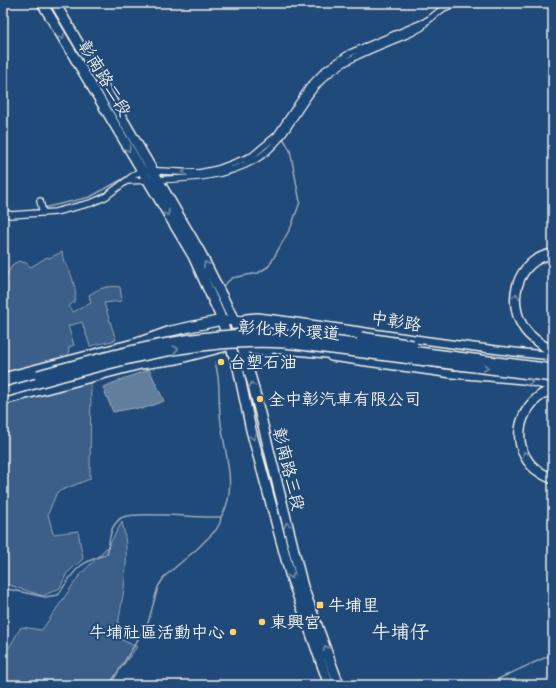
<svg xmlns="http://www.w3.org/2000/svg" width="556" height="688" viewBox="0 0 556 688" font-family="Caveat,'LXGW WenKai TC',sans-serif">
<rect width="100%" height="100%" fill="#1f4a7a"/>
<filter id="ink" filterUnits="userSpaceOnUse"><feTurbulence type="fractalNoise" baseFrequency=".025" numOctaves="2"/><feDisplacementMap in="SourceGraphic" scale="8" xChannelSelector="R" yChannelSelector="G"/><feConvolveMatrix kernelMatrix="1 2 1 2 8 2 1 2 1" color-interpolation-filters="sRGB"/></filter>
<g filter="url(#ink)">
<path fill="#3a5f88" stroke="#97a8b8" d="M 62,252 L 64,262 C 70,267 79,295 74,302 C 72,304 70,305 68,306 L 73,312 L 91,303 L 89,295 C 99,288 109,285 120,287 L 122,301 L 104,303 L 116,340 L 90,346 L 82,322 L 68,326 L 74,345 L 69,347 L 68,356 L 3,374 L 3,280 L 13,264 L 19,261 L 26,263 L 31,267 L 47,257 L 49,258 Z
M 91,381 L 90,479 L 57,492 L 48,514 L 53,534 L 78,531 L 83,559 L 67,573 L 60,588 L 43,596 L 3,583 L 3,401 Z
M 122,522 C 132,560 122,599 116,637 L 137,647 L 108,685 L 64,685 L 3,680 L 3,658 L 21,627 L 42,630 L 79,576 L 109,545 Z"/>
<path fill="#627e9d" stroke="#9cacbb" d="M 149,369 L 164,401 L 142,409 L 134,408 L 113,412 L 103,387 Z"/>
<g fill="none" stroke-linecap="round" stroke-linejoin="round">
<path stroke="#9cacbb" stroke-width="1.5" d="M 349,57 L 357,53
M 258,154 L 265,150
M 163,175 L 184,175
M 3,208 L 14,213
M 43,208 L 90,197 L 130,175
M 22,212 L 40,209
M 224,285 L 232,278 L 258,273 L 269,266 L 291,227 L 300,202 L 290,150 L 283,138
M 3,588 L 45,597 L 58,595 C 76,569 76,564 107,554 C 109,546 109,531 115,524 C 116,523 119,519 121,518 C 135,511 201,518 221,517 C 240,488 222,446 220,414 C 218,394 221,382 215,362
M 110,685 L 148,623 L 158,587 L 165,576 L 198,548 L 216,530 L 220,523 L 221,517
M 485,685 L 553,654"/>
<defs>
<path id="minor" d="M 447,7 L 457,3
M 127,181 C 171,178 215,182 255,160 C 289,140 296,104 323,79 C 347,56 382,46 411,33 L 422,27 L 426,21
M 40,201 L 43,213
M 3,211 L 10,215 L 55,212 L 91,203 L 105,197 L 141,170 L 199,173 L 218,169 L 252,156 L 277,135 L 309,87 L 325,70 L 350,53 L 427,21 L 450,3"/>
<path id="tertiary" d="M 246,318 L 257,317 C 356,329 454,347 553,356
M 242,346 L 255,351 L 269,352
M 331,357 L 452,374 L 523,380 L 553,387"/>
<path id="primary" d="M 42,3 L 193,256 L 219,313 L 238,368 L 251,430 L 290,574 L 329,685
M 55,3 L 200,252 L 234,320 L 253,385 L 303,587 L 339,685
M 553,254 C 516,259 505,304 526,331 C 533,340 544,346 553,352
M 262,347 L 337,354
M 3,378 L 137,343 L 171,331 L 222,320 L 266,322 L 361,337
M 3,385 L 38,375
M 553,389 C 521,401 508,440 532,466 C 538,472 546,476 553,479
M 3,400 L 141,364 L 177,359 L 227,346"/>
</defs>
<use href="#minor" stroke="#f4f1e8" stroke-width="8"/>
<use href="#tertiary" stroke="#f4f1e8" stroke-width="10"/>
<use href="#primary" stroke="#f4f1e8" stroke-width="12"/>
<use href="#minor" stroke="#1f4a7a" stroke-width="5.5"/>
<use href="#tertiary" stroke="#1f4a7a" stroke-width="7"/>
<use href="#primary" stroke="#1f4a7a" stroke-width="9"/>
<defs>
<path id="primary-bridge" d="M 361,337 L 413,345
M 38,375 C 118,353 201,329 285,335 L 553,369
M 3,393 C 94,367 189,337 285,343 L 553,377"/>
</defs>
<use href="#primary-bridge" stroke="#f4f1e8" stroke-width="12" stroke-linecap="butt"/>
<use href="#primary-bridge" stroke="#1f4a7a" stroke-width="9"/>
</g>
<defs><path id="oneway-chevron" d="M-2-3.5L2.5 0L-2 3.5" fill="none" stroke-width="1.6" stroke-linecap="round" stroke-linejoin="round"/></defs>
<g stroke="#748da6">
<use href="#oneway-chevron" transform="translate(62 37) rotate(59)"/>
<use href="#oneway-chevron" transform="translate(128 149) rotate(59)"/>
<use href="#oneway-chevron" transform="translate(185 172) rotate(-176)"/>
<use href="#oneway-chevron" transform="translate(167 213) rotate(59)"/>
<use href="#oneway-chevron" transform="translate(206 264) rotate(-117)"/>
<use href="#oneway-chevron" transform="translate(516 296) rotate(-85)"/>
<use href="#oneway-chevron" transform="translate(176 349) rotate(-12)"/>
<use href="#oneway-chevron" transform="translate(486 368) rotate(8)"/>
<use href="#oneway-chevron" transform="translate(530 382) rotate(13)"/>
<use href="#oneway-chevron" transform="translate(252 385) rotate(-104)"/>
<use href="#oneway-chevron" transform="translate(253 437) rotate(75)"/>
<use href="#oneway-chevron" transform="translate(525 454) rotate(-118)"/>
<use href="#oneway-chevron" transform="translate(287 525) rotate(-105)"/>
<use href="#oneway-chevron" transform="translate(291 576) rotate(72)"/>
<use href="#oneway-chevron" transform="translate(326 648) rotate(-114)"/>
</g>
</g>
<g fill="#ffd166" stroke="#1f4a7a" stroke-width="1.5">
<circle cx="221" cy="362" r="4"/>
<circle cx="260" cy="399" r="4"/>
<rect x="316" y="601" width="8" height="8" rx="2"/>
<circle cx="262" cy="622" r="4"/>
<circle cx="233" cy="632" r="4"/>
</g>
<g text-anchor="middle" stroke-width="4" stroke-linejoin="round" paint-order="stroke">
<g font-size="17" fill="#f4f1e8" stroke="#1f4a7a">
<text transform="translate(105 78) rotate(59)" y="6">彰南路二段</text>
<text transform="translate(396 321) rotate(9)" y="6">中彰路</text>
<text transform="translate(289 330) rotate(4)" y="6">彰化東外環道</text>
<text transform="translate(289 469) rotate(76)" y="6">彰南路三段</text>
</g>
<g font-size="17" fill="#f4f1e8" stroke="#1f4a7a" text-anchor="start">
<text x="229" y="368">台塑石油</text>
<text x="268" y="405">全中彰汽車有限公司</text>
<text x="328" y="611">牛埔里</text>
<text x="270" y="628">東興宮</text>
<text x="225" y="638" text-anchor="end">牛埔社區活動中心</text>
</g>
<g font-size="19" fill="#f4f1e8" stroke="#1f4a7a">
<text x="400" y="638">牛埔仔</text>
</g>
</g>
<rect width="556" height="688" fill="none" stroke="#1f4a7a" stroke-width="16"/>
<rect x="8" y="8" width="540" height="672" fill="none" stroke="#f4f1e8" stroke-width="1.5" filter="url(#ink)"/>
</svg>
